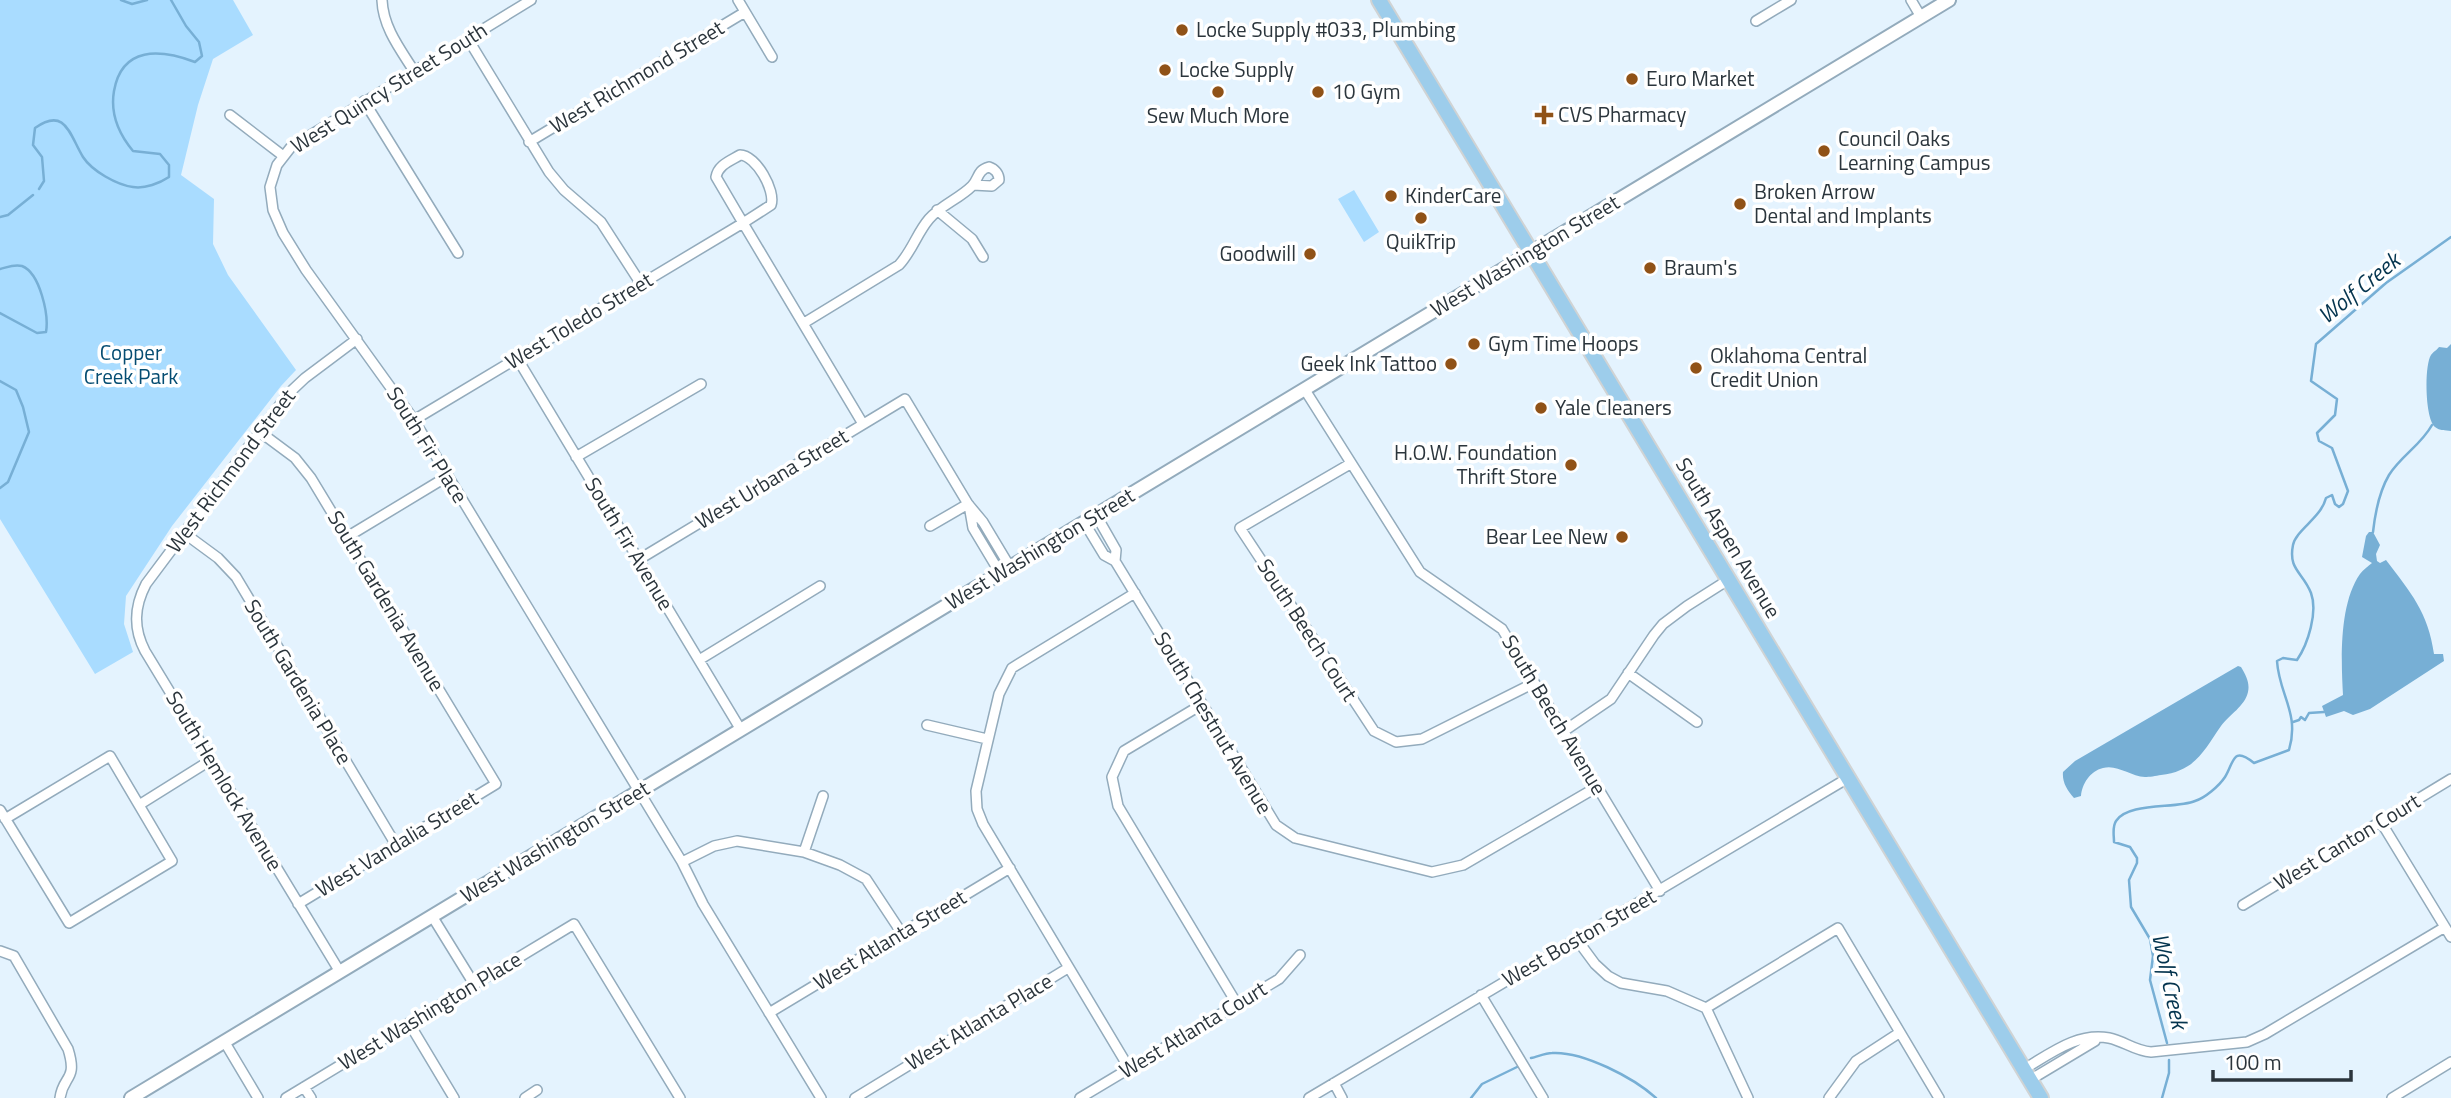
<svg xmlns="http://www.w3.org/2000/svg" width="2451" height="1098" viewBox="0 0 2451 1098" font-family="'Titillium Web',sans-serif">
<rect width="100%" height="100%" fill="#e4f3fe"/>
<path fill="#a9dcff" d="M 0,0 L 233,0 L 253,35 L 213,59 L 198,105 L 181,175 L 214,199 L 213,244 L 228,275 L 296,370 L 281,386 L 172,526 L 126,596 L 124,624 L 133,652 L 95,674 L 0,519 Z
M 1354,190 L 1379,232 L 1364,242 L 1338,199 Z"/>
<path fill="#77afd5" d="M 2451,344 L 2451,431 C 2445,430 2440,431 2435,427 C 2425,419 2424,366 2431,355 C 2432,353 2438,349 2439,347 L 2447,348 Z
M 2369,532 L 2373,532 L 2380,545 L 2376,554 L 2377,561 L 2380,563 L 2386,560 C 2411,593 2428,612 2434,654 L 2443,654 L 2444,661 L 2370,709 L 2353,715 L 2344,711 L 2326,717 L 2322,706 L 2343,695 C 2341,660 2339,604 2360,574 C 2363,570 2368,566 2372,563 L 2362,557 L 2366,536 Z
M 2238,666 L 2241,667 C 2246,675 2250,683 2248,692 C 2245,706 2229,715 2221,726 C 2204,750 2196,771 2161,775 C 2156,776 2149,777 2145,777 C 2130,776 2117,764 2103,768 C 2090,771 2082,784 2081,796 L 2074,798 C 2067,790 2062,782 2063,772 L 2075,761 Z"/>
<g fill="none" stroke-linecap="round" stroke-linejoin="round">
<path stroke="#77afd5" stroke-width="2.5" d="M 121,0 L 132,4 L 147,0
M 39,189 L 44,181 L 42,157 L 33,145 L 35,128 C 66,106 70,136 83,157 C 92,171 117,185 133,187 C 145,189 160,183 169,177 L 169,165 L 160,154 L 133,151 C 118,133 110,114 114,91 C 122,46 160,49 195,62 L 202,56 L 199,42 L 186,26 L 171,0
M 0,217 L 8,215 L 33,195
M 0,269 C 8,267 14,264 22,266 C 40,273 49,315 46,332 L 37,333 L 0,313
M 0,381 L 16,390 L 23,407 L 29,432 L 8,482 L 0,488
M 2373,532 C 2375,514 2379,492 2389,475 C 2401,456 2421,445 2432,425
M 2293,722 L 2299,720 L 2301,717 L 2305,720 L 2309,713 L 2324,712
M 2167,1043 L 2150,980 L 2153,956 L 2150,939 L 2131,907 L 2129,880 L 2137,863 L 2137,858 L 2130,847 L 2114,842 C 2114,835 2112,827 2116,821 C 2128,802 2176,809 2195,801 C 2205,798 2219,786 2225,777 C 2234,763 2232,745 2254,763 L 2289,750 C 2300,713 2279,695 2277,661 L 2283,658 L 2297,660 C 2308,644 2318,612 2311,593 C 2303,572 2288,570 2293,545 C 2296,530 2321,518 2326,498 L 2332,495 L 2335,504 L 2339,507 L 2343,504 L 2348,491 L 2332,448 L 2319,441 L 2317,433 L 2335,415 L 2337,399 L 2311,381 L 2316,344 L 2386,283 L 2451,237
M 1531,1058 C 1537,1057 1545,1053 1552,1053 C 1583,1051 1634,1078 1656,1098
M 1471,1098 L 1482,1084 L 1517,1067
M 2162,1098 L 2169,1073 L 2169,1060"/>
<defs>
<path id="street" d="M 382,0 C 383,27 400,49 414,71
M 531,0 L 291,147 L 277,165 L 270,187 L 273,210 L 283,233 L 306,270 L 414,420 L 682,862 L 703,904 L 821,1098
M 738,0 L 772,57
M 1911,0 L 1921,17
M 1756,21 L 1791,0
M 468,39 L 549,172 L 564,190 L 601,222 L 641,284
M 364,101 L 458,253
M 230,115 L 282,155
M 529,142 L 745,12
M 740,155 C 756,155 776,191 771,205 L 743,223 L 716,177 C 718,165 730,161 740,155 Z
M 937,210 L 972,239 L 983,257
M 804,323 L 899,265 C 912,251 917,233 929,219 C 941,205 959,199 972,186 C 979,179 977,170 989,167 C 995,169 999,174 999,180 L 992,186 L 973,185
M 517,358 L 741,730
M 1305,390 L 1420,572 L 1502,629 L 1660,891
M 414,420 L 743,223 L 863,424
M 260,432 L 295,458 L 311,478 L 496,784 L 298,904
M 576,457 L 701,384
M 1350,464 L 1240,528 L 1374,731 L 1396,742 L 1422,739 L 1534,683
M 969,505 L 973,528 L 1000,573
M 1096,515 L 1116,550 L 1115,561
M 1084,522 L 1104,555 L 1115,561 L 1276,825 L 1295,838 L 1432,872 L 1463,865 L 1597,787
M 930,526 L 968,504
M 184,533 L 218,558 L 236,577 L 396,845
M 347,537 L 448,476
M 638,560 L 905,399 L 968,504 L 983,522 L 1010,567
M 699,660 L 820,586
M 1628,673 L 1697,722
M 1201,705 L 1124,751 L 1112,777 L 1118,806 L 1237,1004
M 927,725 L 987,739
M 1564,731 L 1611,699 L 1654,635 L 1663,624 L 1687,606 L 1728,580
M 139,805 L 211,760
M 0,810 L 69,923 L 172,861 L 110,756 L 5,819
M 2381,822 L 2451,937
M 804,852 L 823,796
M 682,862 L 714,846 L 737,841 L 804,852 L 840,865 L 866,879 L 901,932
M 2243,905 L 2451,779
M 432,916 L 474,984
M 1578,941 L 1595,964 L 1608,976 L 1621,983 L 1667,991 L 1706,1008 L 1748,1098
M 0,951 L 14,956 L 68,1049 C 78,1081 63,1075 60,1098
M 340,972 L 145,651 C 133,628 134,607 146,584 L 288,394 L 305,378 L 357,339
M 1481,995 L 1543,1098
M 1706,1008 L 1838,928 L 1939,1098
M 769,1013 L 1010,868
M 409,1023 L 454,1098
M 224,1041 L 258,1098
M 1129,1068 L 983,824 L 977,809 L 976,791 L 999,694 L 1012,668 L 1135,593
M 2024,1069 C 2050,1054 2077,1032 2109,1038 C 2124,1041 2135,1051 2151,1052 L 2247,1042 L 2265,1034 L 2445,927
M 2030,1080 L 2095,1041
M 1334,1083 L 1342,1098
M 304,1087 L 311,1098
M 286,1098 L 574,924 L 680,1098
M 525,1098 L 537,1090
M 855,1098 L 1068,968
M 1080,1098 L 1279,979 L 1300,955
M 1309,1098 L 1848,778
M 1829,1098 L 1856,1061 L 1899,1033
M 2392,1098 L 2451,1062"/>
<path id="secondary" d="M 131,1098 L 1949,0"/>
<path id="primary" d="M 1379,0 L 2041,1098"/>
</defs>
<use href="#street" stroke="#93abbc" stroke-width="12"/>
<use href="#secondary" stroke="#93abbc" stroke-width="16"/>
<use href="#primary" stroke="#d0d3d4" stroke-width="18"/>
<use href="#street" stroke="#fff" stroke-width="9"/>
<use href="#secondary" stroke="#fff" stroke-width="12"/>
<use href="#primary" stroke="#9dcdeb" stroke-width="14"/>
</g>
<g fill="#905217" stroke="#fff" stroke-width="2.5">
<circle cx="1182" cy="30" r="7"/>
<circle cx="1165" cy="70" r="7"/>
<circle cx="1632" cy="79" r="7"/>
<circle cx="1218" cy="92" r="7"/>
<circle cx="1318" cy="92" r="7"/>
<path d="M1540.5 104.5h7v7h7v7h-7v7h-7v-7h-7v-7h7z"/>
<circle cx="1824" cy="151" r="7"/>
<circle cx="1391" cy="196" r="7"/>
<circle cx="1740" cy="204" r="7"/>
<circle cx="1421" cy="218" r="7"/>
<circle cx="1310" cy="254" r="7"/>
<circle cx="1650" cy="268" r="7"/>
<circle cx="1474" cy="344" r="7"/>
<circle cx="1451" cy="364" r="7"/>
<circle cx="1696" cy="368" r="7"/>
<circle cx="1541" cy="408" r="7"/>
<circle cx="1571" cy="465" r="7"/>
<circle cx="1622" cy="537" r="7"/>
</g>
<g text-anchor="middle" stroke-width="7" stroke-linejoin="round" paint-order="stroke">
<g font-size="21" fill="#2b353c" stroke="#fff" text-anchor="start">
<text x="1196" y="37">Locke Supply #033, Plumbing</text>
<text x="1179" y="77">Locke Supply</text>
<text x="1646" y="86">Euro Market</text>
<text x="1332" y="99">10 Gym</text>
<text x="1558" y="122">CVS Pharmacy</text>
<text x="1218" y="123" text-anchor="middle">Sew Much More</text>
<text x="1838" y="146">Council Oaks<tspan x="1838" dy="24">Learning Campus</tspan></text>
<text x="1754" y="199">Broken Arrow<tspan x="1754" dy="24">Dental and Implants</tspan></text>
<text x="1405" y="203">KinderCare</text>
<text x="1421" y="249" text-anchor="middle">QuikTrip</text>
<text x="1296" y="261" text-anchor="end">Goodwill</text>
<text x="1664" y="275">Braum's</text>
<text x="1488" y="351">Gym Time Hoops</text>
<text x="1710" y="363">Oklahoma Central<tspan x="1710" dy="24">Credit Union</tspan></text>
<text x="1437" y="371" text-anchor="end">Geek Ink Tattoo</text>
<text x="1555" y="415">Yale Cleaners</text>
<text x="1557" y="460" text-anchor="end">H.O.W. Foundation<tspan x="1557" dy="24">Thrift Store</tspan></text>
<text x="1608" y="544" text-anchor="end">Bear Lee New</text>
</g>
<g font-size="21" fill="#2b353c" stroke="#fff">
<text transform="translate(637 77) rotate(-31)" y="7">West Richmond Street</text>
<text transform="translate(389 88) rotate(-32)" y="7">West Quincy Street South</text>
<text transform="translate(1525 256) rotate(-31)" y="7">West Washington Street</text>
<text transform="translate(579 321) rotate(-31)" y="7">West Toledo Street</text>
<text transform="translate(427 445) rotate(58)" y="7">South Fir Place</text>
<text transform="translate(231 471) rotate(-53)" y="7">West Richmond Street</text>
<text transform="translate(772 479) rotate(-31)" y="7">West Urbana Street</text>
<text transform="translate(1728 538) rotate(59)" y="7">South Aspen Avenue</text>
<text transform="translate(629 544) rotate(59)" y="7">South Fir Avenue</text>
<text transform="translate(1040 549) rotate(-31)" y="7">West Washington Street</text>
<text transform="translate(386 601) rotate(59)" y="7">South Gardenia Avenue</text>
<text transform="translate(1307 630) rotate(57)" y="7">South Beech Court</text>
<text transform="translate(298 682) rotate(59)" y="7">South Gardenia Place</text>
<text transform="translate(1554 715) rotate(59)" y="7">South Beech Avenue</text>
<text transform="translate(1213 723) rotate(59)" y="7">South Chestnut Avenue</text>
<text transform="translate(224 781) rotate(59)" y="7">South Hemlock Avenue</text>
<text transform="translate(555 842) rotate(-31)" y="7">West Washington Street</text>
<text transform="translate(2347 842) rotate(-31)" y="7">West Canton Court</text>
<text transform="translate(397 844) rotate(-31)" y="7">West Vandalia Street</text>
<text transform="translate(1579 938) rotate(-30)" y="7">West Boston Street</text>
<text transform="translate(890 940) rotate(-31)" y="7">West Atlanta Street</text>
<text transform="translate(430 1011) rotate(-31)" y="7">West Washington Place</text>
<text transform="translate(979 1022) rotate(-31)" y="7">West Atlanta Place</text>
<text transform="translate(1193 1030) rotate(-31)" y="7">West Atlanta Court</text>
</g>
<g font-size="21" fill="#054d72" stroke="#fff">
<text x="131" y="360">Copper<tspan x="131" dy="24">Creek Park</tspan></text>
</g>
<g font-size="23" font-style="italic" fill="#04344e" stroke="#fff">
<text transform="translate(2359 288) rotate(-39)" y="8">Wolf Creek</text>
<text transform="translate(2170 981) rotate(78)" y="8">Wolf Creek</text>
</g>
</g>
<path d="M2213 1070v10h138v-10" fill="none" stroke="#2b353c" stroke-width="3.5"/>
<text x="2224" y="1070" font-size="21" fill="#2b353c" stroke="#ffffff" stroke-width="5" paint-order="stroke">100 m</text>
</svg>
